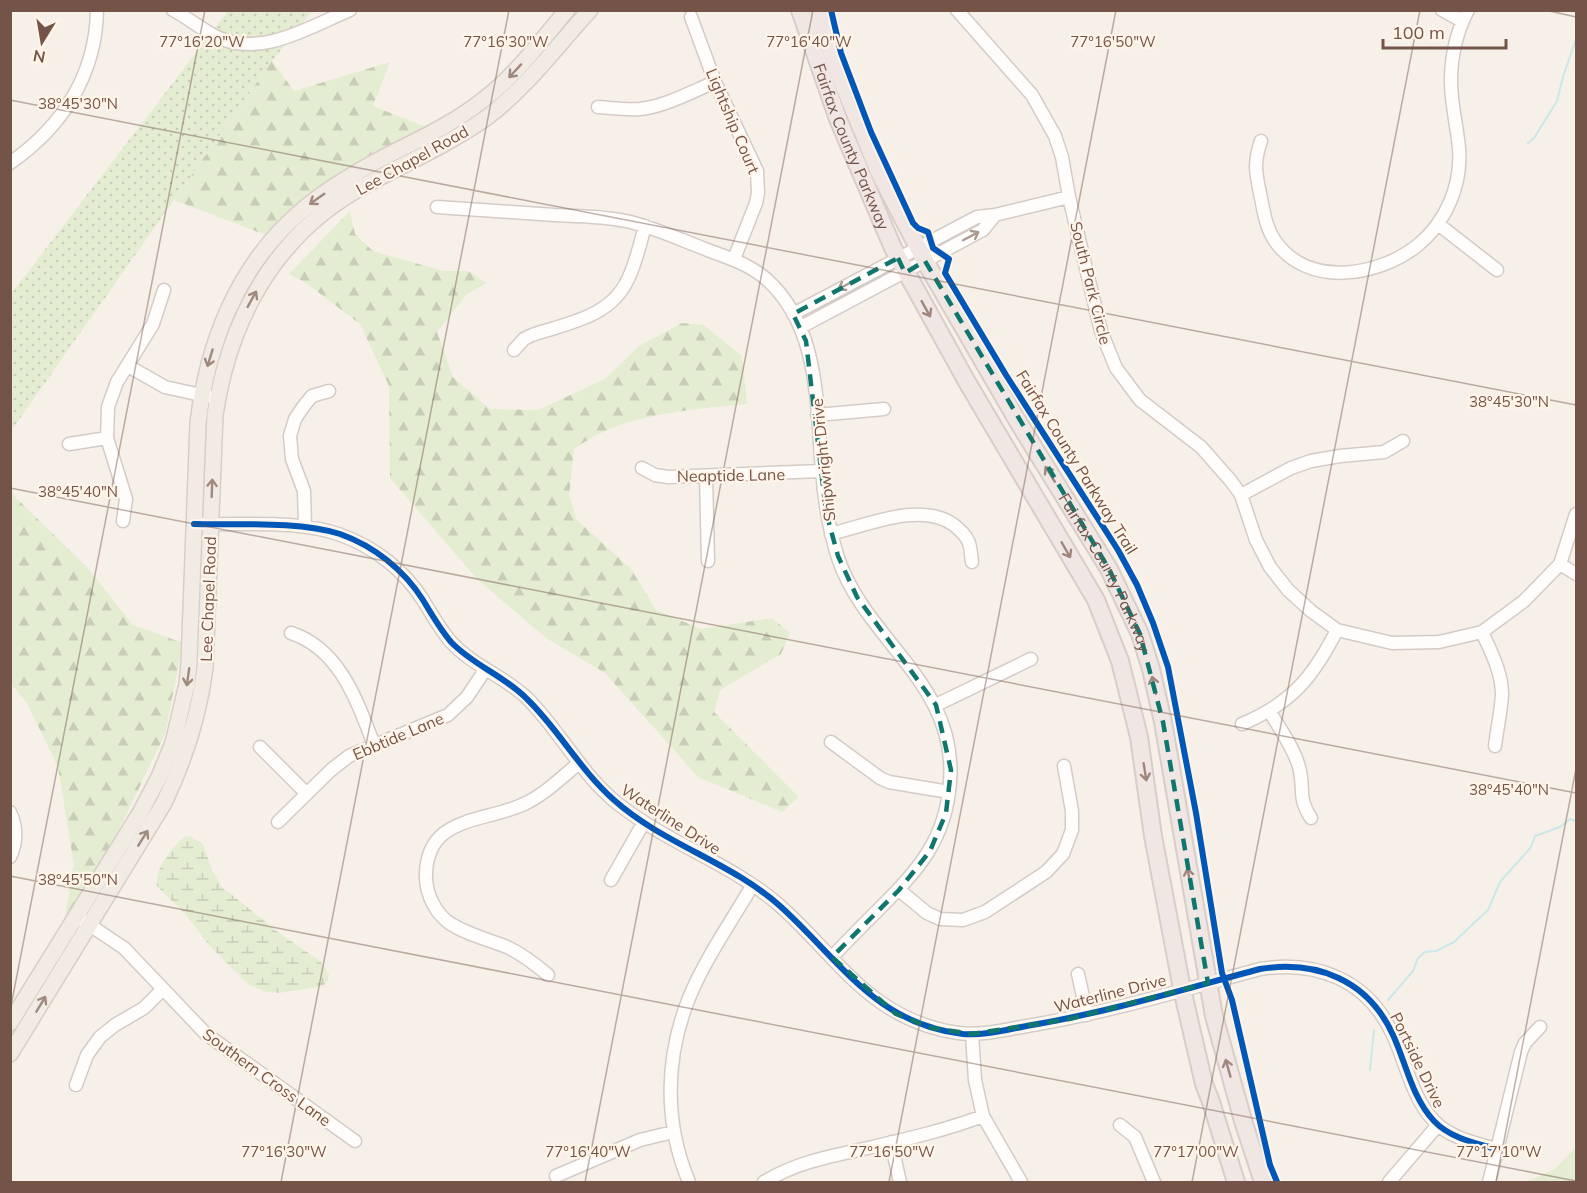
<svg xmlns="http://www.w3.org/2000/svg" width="1587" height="1193" viewBox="0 0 1587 1193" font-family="Mulish,sans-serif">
<defs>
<pattern id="grass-dots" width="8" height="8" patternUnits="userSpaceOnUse" patternTransform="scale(1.5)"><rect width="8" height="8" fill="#e4edd2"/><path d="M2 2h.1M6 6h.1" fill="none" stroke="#c7cdb6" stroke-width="1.8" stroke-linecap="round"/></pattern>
<pattern id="forest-firs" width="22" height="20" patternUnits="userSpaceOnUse" patternTransform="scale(1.5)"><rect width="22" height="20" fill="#e4edd2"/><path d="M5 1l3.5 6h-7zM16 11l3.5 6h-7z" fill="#c7cdb6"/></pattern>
<pattern id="wetland-marsh" width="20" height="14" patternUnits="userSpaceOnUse" patternTransform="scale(1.5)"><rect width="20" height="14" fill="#e4edd2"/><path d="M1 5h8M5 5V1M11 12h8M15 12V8" fill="none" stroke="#c7cdb6"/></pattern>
</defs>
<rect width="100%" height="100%" fill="#f7f0e8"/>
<path fill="url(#grass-dots)" d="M 228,11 L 312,11 L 272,61 L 11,431 L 11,294 Z"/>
<path fill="url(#forest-firs)" d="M 272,61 L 294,91 L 390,62 L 373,106 L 428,128 L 332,177 L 266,235 L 174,200 Z
M 350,211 L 355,234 L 373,251 L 443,271 L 468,271 L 487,283 L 467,294 L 437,332 L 453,377 L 490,409 L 538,410 L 605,379 L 639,346 L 682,323 L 704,325 L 742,356 L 747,404 C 688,410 623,413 574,449 L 569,496 L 577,520 L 631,569 L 656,610 L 701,629 L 772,618 L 790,633 L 781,654 L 720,690 L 714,712 L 799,797 L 782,812 L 698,777 L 605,673 L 546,638 L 477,579 L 390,478 L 389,386 L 360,324 L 306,283 L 289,274 Z
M 10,492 L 87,567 L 133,625 L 183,643 L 165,734 L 115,838 L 61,938 L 74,865 L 58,767 L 27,703 L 11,684 Z"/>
<path fill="url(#wetland-marsh)" d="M 190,836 L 203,844 L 212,870 L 222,887 L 278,932 L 320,961 L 329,974 L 328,980 L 323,986 L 279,993 L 266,992 L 248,984 L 209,945 L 186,915 L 157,886 C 155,868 171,848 184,837 Z"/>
<path fill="#e4edd2" d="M 1576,1147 L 1576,1182 L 1526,1182 L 1555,1169 Z"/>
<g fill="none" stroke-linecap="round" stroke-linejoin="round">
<path stroke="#cae8e7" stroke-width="2" d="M 1528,143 L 1534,138 L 1557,101 L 1563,77 L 1576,39
M 1388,1000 L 1413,971 L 1418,958 L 1425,952 L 1436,951 L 1454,942 L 1488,910 L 1500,882 L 1531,847 L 1535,836 L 1560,827 L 1570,819 L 1576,821
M 1370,1070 L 1374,1030"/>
<defs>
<path id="minor" d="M 173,10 C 188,18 201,29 217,37 C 261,58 309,27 350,10
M 957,10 L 1032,95 L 1055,136 L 1062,157 L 1069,197 L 1101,331 L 1116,368 L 1140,400 L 1201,447 L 1231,481 L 1241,495 L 1256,540 L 1270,567 L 1288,590 L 1311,611 L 1337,630 L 1392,643 L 1439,642 L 1482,632 L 1524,601 L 1560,564 L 1576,514
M 1442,10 L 1462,21
M 691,17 L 715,82 L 757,171 L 758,193 L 756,203 L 734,259
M 598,107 C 612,108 626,110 640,109 C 666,106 691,92 715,82
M 1261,141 C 1253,163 1256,175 1261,198 C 1264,213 1266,228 1275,241 C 1308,288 1378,277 1418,245 C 1446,222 1462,185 1459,148 C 1457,126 1451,104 1451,81 C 1451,57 1457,31 1468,10
M 10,163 C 62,127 96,75 97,10
M 437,207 C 476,210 515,212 554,215 C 578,216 602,216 626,221 C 653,227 679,239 705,249 C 726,257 747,263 765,278 C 820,326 816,403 822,470 C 824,500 829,529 838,558 C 866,641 958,684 950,782 C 946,840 918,870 879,909 C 863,925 847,941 832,957
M 1438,224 L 1497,270
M 793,314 L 977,217 L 995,215 L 1069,197
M 801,327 L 983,230 L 995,215
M 514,350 L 524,339 L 532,335 C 568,323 611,317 628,279 C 636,263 640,244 645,226
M 128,366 L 165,387 L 210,397
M 817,415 L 884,409
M 69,444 L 107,438
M 642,468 L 655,475 L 668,477 L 822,471
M 706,476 L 708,561
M 1241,495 L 1291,468 L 1311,461 L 1340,456 L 1384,452 L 1403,441
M 123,521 L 126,499 L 107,438 L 108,407 L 117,382 L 153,324 L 164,290
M 203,524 C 247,525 299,520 341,535 C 374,547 404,570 423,600 C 432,615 440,629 451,642 C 473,666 504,676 527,698 C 560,731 581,774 617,803 C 667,843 730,863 778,904 C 839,958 870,1020 958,1033 C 981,1036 1005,1030 1027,1026 C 1106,1013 1183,990 1260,969 C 1317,960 1368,980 1393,1035 C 1406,1063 1412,1098 1434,1121 C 1450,1138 1475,1143 1496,1149
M 305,526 L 304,491 L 292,459 L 290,436 L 295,419 L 303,407 L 312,396 L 329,391
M 831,534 C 867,525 922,501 954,525 C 960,530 966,535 969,543 C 971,549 971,556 972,562
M 1560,564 L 1576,574
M 1482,632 C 1491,652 1502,672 1502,695 C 1501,712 1497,729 1495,746
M 291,633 C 340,649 357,701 374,745
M 936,705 L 1031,659
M 1270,712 C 1280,729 1294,748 1299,767 C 1305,789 1297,797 1311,818
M 1242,724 C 1292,703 1313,677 1337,630
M 831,742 L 880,778 L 889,782 L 949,792
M 260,747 L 306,793
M 10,812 C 17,826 17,843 10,857
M 278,822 L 331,770 L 349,756 L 448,715 L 467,697 L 485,670
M 611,880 L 644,822
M 899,890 L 927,913 L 940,919 L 963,920 L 985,912 L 1046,872 L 1063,854 L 1072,830 L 1072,811 L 1064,766
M 82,920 L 124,948 L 206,1034 L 355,1141
M 1078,974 L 1087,1015
M 548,975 C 535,964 522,954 507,947 C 487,939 465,934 448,922 C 435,912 427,895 426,879 C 424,815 484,823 524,804 C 544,795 562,777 579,763
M 972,1034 L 975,1080 L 983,1116 L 1021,1182
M 76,1085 L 87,1055 L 100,1037 L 115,1025 L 144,1008 L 163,989
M 1120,1125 L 1135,1137 L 1154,1182
M 891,1142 L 900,1182
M 556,1176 L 640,1140 L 673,1132
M 689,1182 C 664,1123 665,1058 689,998 C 705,959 731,922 752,886
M 764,1182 C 797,1162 831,1156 868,1148 C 907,1139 946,1130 983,1116
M 1389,1182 L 1438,1125
M 1489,1182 L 1521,1052 L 1525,1043 L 1540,1027"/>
<path id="major" d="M 10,1023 L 140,813 L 159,777 L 173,743 L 187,684 L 189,663 L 198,423 C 207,345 237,267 298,214 C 320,194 347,178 373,163 C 410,143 449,127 483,100 C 515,76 541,41 567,10
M 10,1054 L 164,803 C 185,759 199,715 205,668 L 215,415 C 229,322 272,240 355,191 C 398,166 445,147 486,118 C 526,88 556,47 590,10"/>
<g id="highway">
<path id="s1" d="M 800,10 L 838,119 L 893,248 L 967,382 L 1096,600 L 1120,661 L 1139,737 L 1153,836 L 1182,989 L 1204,1084 L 1210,1099 L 1236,1182"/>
<path id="s2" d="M 817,10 L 841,79 L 879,172 L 925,261 L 1020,425 L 1109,569 L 1140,634 L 1151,669 L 1163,722 L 1214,1016 L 1244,1124 L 1263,1182"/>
</g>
</defs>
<use href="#minor" stroke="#d5cbc6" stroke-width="15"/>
<use href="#major" stroke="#d8cdc8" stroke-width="18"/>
<use href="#highway" stroke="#d8cdc8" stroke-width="20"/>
<use href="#minor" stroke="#fefdfc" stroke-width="12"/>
<use href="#major" stroke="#f2ebe4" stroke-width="15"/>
<use href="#highway" stroke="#f0e6e3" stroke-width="16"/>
<defs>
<path id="cycleway" d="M 831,10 L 841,53 L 871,132 L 913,223 L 918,228 L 928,232 L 933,248 L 949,259 L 945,273 L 1006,375 L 1118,550 L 1137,585 L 1153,623 L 1168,667 L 1196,813 L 1222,973 L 1232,1000 L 1270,1165 L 1277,1182
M 194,524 C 238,525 299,521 340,534 C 374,546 404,570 423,600 C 432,615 440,629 451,642 C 474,666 505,676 527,699 C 559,730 580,770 614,800 C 663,844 731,862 780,906 C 840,960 875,1024 963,1034 C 985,1036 1009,1029 1032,1025 C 1109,1012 1184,989 1260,969 C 1317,960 1368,980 1393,1035 C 1406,1063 1412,1098 1434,1121 C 1450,1138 1475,1143 1496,1149"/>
</defs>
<use href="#cycleway" stroke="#fff4e8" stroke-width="10"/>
<use href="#cycleway" stroke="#0057b8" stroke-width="6"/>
</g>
<defs><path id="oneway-shaft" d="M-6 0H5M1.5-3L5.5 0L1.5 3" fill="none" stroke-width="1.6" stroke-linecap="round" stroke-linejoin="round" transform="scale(1.5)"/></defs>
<g stroke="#a0897f">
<use href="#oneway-shaft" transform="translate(515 71) rotate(133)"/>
<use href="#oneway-shaft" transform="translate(317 199) rotate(145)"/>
<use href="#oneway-shaft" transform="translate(252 299) rotate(-61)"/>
<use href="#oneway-shaft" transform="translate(210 358) rotate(107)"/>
<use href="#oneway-shaft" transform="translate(212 488) rotate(-88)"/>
<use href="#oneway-shaft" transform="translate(188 677) rotate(98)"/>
<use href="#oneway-shaft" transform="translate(143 838) rotate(-58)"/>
<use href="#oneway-shaft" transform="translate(41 1004) rotate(-59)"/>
</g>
<g stroke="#ab9890">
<use href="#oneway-shaft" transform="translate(971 236) rotate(-28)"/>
<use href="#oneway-shaft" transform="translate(846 285) rotate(152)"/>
</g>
<g stroke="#9f877e">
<use href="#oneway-shaft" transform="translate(926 309) rotate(61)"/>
<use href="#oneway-shaft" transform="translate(1050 474) rotate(-122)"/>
<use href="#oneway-shaft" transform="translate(1066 550) rotate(60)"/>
<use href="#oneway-shaft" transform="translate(1154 685) rotate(-103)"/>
<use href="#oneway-shaft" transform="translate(1145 772) rotate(81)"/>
<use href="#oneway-shaft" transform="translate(1189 877) rotate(-100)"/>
<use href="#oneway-shaft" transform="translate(1228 1068) rotate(-106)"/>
</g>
<path fill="none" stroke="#0f766e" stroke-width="4.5" stroke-dasharray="12 8" stroke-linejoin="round" d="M 898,258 L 905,273 L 925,261 L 1109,569 L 1140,634 L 1163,722 L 1208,983 L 1069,1019 L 972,1034 L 932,1028 L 896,1014 L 832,957 L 899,890 L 930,851 L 946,813 L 951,770 L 936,705 L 857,597 L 838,556 L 826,512 L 806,341 L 793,314 Z"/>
<path fill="none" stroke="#745448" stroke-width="1.5" stroke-opacity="0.45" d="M 1545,10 L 1576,17M 10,100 L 1576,405M 10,488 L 1576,793M 10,876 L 1576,1181M 10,1011 L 205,10M 281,1182 L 509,10M 585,1182 L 813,10M 889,1182 L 1116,10M 1192,1182 L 1420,10M 1496,1182 L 1576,769"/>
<g text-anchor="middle" stroke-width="4.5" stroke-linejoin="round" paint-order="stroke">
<g font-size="16" fill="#745448" stroke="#fff4e8">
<text transform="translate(733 121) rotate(67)" y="6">Lightship Court</text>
<text dy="6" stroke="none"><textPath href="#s1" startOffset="146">Fairfax County Parkway</textPath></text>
<text transform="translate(412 160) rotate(-29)" y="6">Lee Chapel Road</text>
<text transform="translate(1091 283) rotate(76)" y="6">South Park Circle</text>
<text transform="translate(823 460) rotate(-96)" y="6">Shipwright Drive</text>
<text transform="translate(1077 462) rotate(58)" y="6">Fairfax County Parkway Trail</text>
<text transform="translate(731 475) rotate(-1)" y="6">Neaptide Lane</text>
<text dy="6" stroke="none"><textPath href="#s2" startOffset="634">Fairfax County Parkway</textPath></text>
<text transform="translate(208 599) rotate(-88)" y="6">Lee Chapel Road</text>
<text transform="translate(398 736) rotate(-23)" y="6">Ebbtide Lane</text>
<text transform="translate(671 819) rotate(33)" y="6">Waterline Drive</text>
<text transform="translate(1110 993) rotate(-14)" y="6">Waterline Drive</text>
<text transform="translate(1418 1060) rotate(64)" y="6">Portside Drive</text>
<text transform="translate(267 1077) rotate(36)" y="6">Southern Cross Lane</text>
</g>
</g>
<g font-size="15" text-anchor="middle" fill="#745448" stroke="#fff4e8" stroke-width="4.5" stroke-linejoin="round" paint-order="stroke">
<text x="202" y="47">77°16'20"W</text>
<text x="506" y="47">77°16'30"W</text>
<text x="809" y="47">77°16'40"W</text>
<text x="1113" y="47">77°16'50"W</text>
<text x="78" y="109">38°45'30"N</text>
<text x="1509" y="407">38°45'30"N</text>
<text x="78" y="497">38°45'40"N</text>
<text x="1509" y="795">38°45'40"N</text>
<text x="78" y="885">38°45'50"N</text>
<text x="284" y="1157">77°16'30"W</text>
<text x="588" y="1157">77°16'40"W</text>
<text x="892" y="1157">77°16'50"W</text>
<text x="1196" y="1157">77°17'00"W</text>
<text x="1499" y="1157">77°17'10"W</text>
</g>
<rect width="1587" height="1193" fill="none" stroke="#745448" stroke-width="24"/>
<g transform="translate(42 42) rotate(191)" stroke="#fff4e8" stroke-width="4.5" paint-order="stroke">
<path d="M0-4.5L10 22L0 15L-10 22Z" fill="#745448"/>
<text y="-9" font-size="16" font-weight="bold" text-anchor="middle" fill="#745448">N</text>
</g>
<path d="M1383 39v9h123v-9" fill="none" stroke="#745448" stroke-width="3"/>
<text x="1392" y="39" font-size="18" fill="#745448" stroke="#fff4e8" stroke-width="4.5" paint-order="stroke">100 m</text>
</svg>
